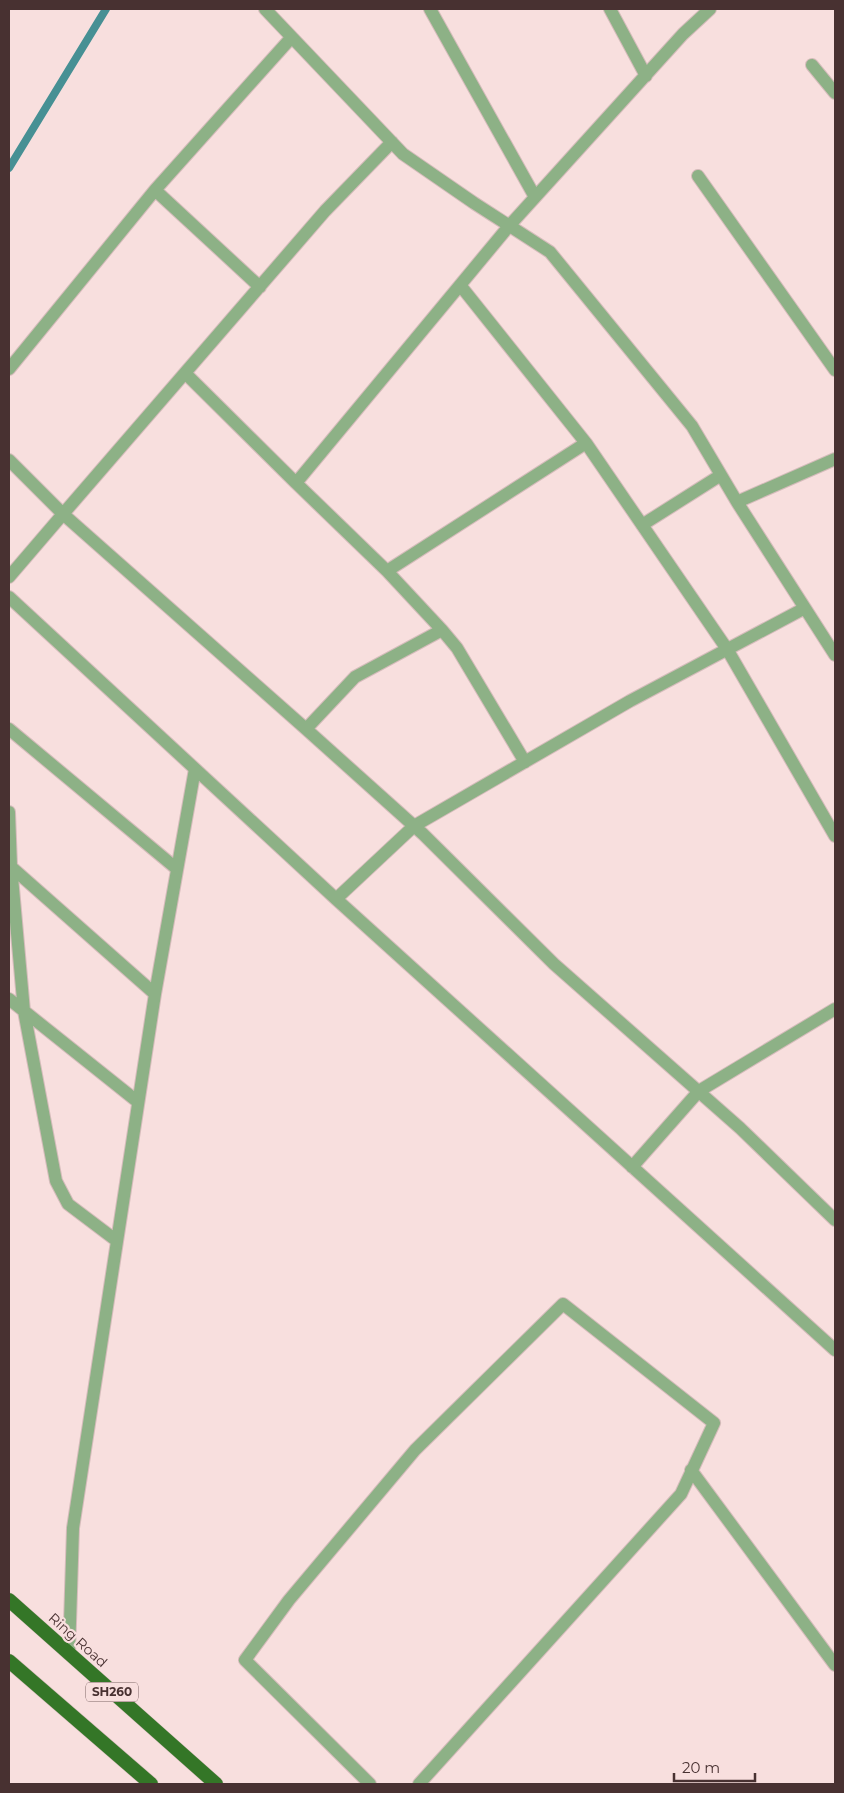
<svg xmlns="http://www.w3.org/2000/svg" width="844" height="1793" viewBox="0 0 844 1793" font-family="Montserrat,sans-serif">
<rect width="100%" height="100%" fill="#f8dfde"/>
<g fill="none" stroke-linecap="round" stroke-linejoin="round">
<path stroke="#479094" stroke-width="8" d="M 9,168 L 106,9"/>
<defs>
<path id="service" d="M 691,1470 L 835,1665
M 370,1784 L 245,1660 L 289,1600 L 415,1450 L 563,1304 L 714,1423 L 681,1494 L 419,1784"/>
<path id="minor" d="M 265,9 L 403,154 L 474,203 L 550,252 L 692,426 L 737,502 L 835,655
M 430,9 L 535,197
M 610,9 L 646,76
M 812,65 L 835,93
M 392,142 L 325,211 L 63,514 L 306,729 L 423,834 L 554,964 L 740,1128 L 835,1220
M 698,176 L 835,370
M 155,190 L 260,287
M 460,285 L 586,443
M 9,369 L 155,190 L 291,38
M 185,373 L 296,483 L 509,226 L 683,34 L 710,9
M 9,460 L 63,514 L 9,577
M 296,483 L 387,571 L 586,443 L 727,649 L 835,836
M 737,502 L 835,459
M 642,525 L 721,475
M 387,571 L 442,630 L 457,648 L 525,762
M 9,597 L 336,899 L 835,1350
M 9,729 L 177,869
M 306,729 L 355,677 L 442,630
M 9,812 L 11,866 L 24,1011 L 56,1181 L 68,1204 L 117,1241
M 9,865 L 155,994
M 336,899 L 414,826 L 630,701 L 805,608
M 9,999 L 138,1102
M 632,1167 L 699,1091 L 835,1009
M 69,1654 L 73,1528 L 155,994 L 195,769"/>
<path id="trunk" d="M 9,1600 L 216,1784
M 9,1661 L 151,1784"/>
</defs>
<use href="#service" stroke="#d5bcbb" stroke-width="14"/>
<use href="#minor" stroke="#d5bcbb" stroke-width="14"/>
<use href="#trunk" stroke="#d5bcbb" stroke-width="15"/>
<use href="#service" stroke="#8db186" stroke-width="12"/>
<use href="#minor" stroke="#8db186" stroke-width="12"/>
<use href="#trunk" stroke="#347627" stroke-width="14"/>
</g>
<g text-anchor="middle" stroke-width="4.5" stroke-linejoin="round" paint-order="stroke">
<rect fill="#f8dfde" stroke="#7d6565" stroke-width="1" x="86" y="1682.5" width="52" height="19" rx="4"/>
<g font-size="12" font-weight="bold" fill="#483131">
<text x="112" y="1696">SH260</text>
</g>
<g font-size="14" fill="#483131" stroke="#f8dfde">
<text transform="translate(78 1640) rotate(42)" y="5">Ring Road</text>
</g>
</g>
<rect width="844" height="1793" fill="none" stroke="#483131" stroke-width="20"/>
<path d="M674 1773v8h81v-8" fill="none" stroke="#483131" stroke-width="2.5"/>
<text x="682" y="1773" font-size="15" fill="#483131" stroke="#f8dfde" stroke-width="4" paint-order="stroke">20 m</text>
</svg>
